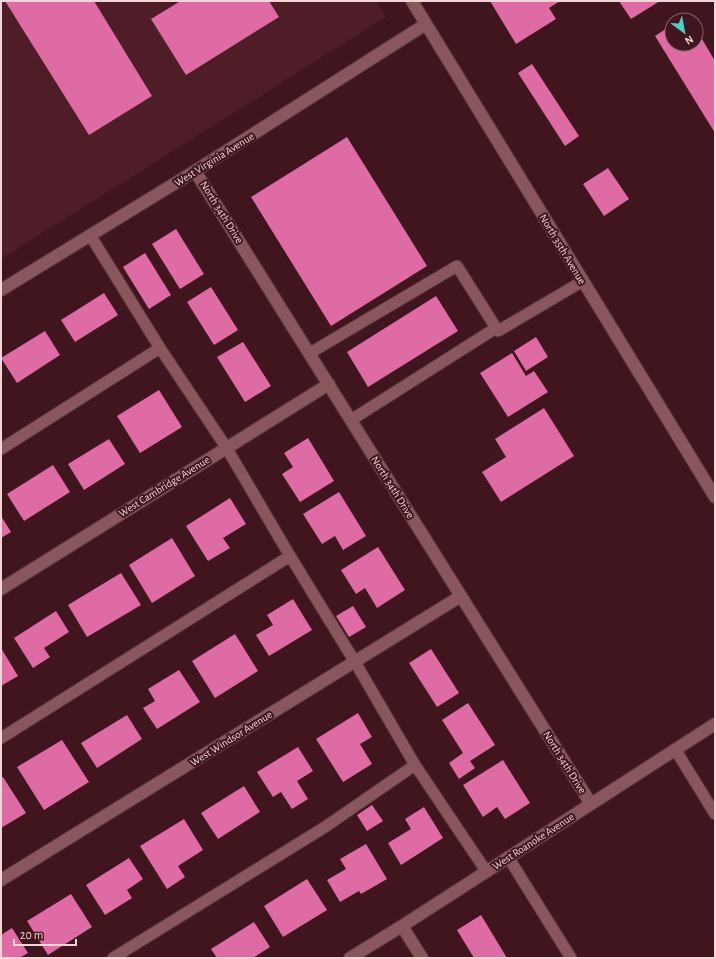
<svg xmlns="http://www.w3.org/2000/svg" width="716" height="959" viewBox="0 0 716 959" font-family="'Alegreya Sans',sans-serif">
<rect width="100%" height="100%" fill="#40151e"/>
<path fill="#4f1d27" d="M 1,1 L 376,1 L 386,17 L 1,259 Z"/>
<path fill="#df6ba5" d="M 5,1 L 94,1 L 152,96 L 89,135 Z
M 178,1 L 269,1 L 279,17 L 186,75 L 151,19 L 179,2 Z
M 490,1 L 560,1 L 549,8 L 556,19 L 516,44 Z
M 619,1 L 660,1 L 631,19 Z
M 688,16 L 691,20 L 681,20 Z
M 672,25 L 672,44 L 696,44 L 696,29 L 715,61 L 715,133 L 655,36 Z
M 532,64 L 579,136 L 565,146 L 518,73 Z
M 347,137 L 427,266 L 331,326 L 251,197 Z
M 608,168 L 629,199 L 604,216 L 583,184 Z
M 176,229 L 204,274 L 180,289 L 152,244 Z
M 145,253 L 171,295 L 149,309 L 123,267 Z
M 211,287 L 238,330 L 214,345 L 187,302 Z
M 104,293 L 118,315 L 75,342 L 61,320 Z
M 436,296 L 458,331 L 368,387 L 347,352 Z
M 45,331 L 60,355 L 17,383 L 1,358 Z
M 536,337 L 548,357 L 526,371 L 514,351 Z
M 243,342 L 271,386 L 245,402 L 217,357 Z
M 512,353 L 526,376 L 534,371 L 548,392 L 508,417 L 480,373 Z
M 159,390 L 182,427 L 140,453 L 117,416 Z
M 544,408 L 574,456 L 501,502 L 482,472 L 506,457 L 495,439 Z
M 308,438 L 334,481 L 300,502 L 282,474 L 293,467 L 284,453 Z
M 109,439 L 125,464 L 84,490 L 68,464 Z
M 53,465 L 70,492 L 24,521 L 7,494 Z
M 339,492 L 366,536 L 343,550 L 335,536 L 322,544 L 303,514 Z
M 230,498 L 246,524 L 223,538 L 230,548 L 208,561 L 186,526 Z
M 1,516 L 11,532 L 1,538 Z
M 172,538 L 195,576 L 152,603 L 129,565 Z
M 378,547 L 405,590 L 377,608 L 365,588 L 356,594 L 341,570 Z
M 121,573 L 141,605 L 87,637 L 68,605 Z
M 293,599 L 312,630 L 269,656 L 256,635 L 273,625 L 267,615 Z
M 353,606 L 366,627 L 349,637 L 336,616 Z
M 56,611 L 69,632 L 44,648 L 50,657 L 33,668 L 14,638 Z
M 235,634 L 258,671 L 215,698 L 192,661 Z
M 1,648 L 18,676 L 1,686 Z
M 431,649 L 459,693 L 437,707 L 409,663 Z
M 179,670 L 200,702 L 157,729 L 143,708 L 155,701 L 148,689 Z
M 468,703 L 495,745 L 470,761 L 475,768 L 459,779 L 449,763 L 463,753 L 442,720 Z
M 358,713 L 372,737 L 360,744 L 372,764 L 343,782 L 316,739 Z
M 127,715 L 142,739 L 97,768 L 81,743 Z
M 62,740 L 89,782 L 44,810 L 17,767 Z
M 298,747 L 313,771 L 297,781 L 308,799 L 292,809 L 281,792 L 273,797 L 257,772 Z
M 503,760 L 530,803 L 505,819 L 497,807 L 483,817 L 463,785 Z
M 3,777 L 26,813 L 1,828 L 1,778 Z
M 244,786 L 260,812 L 218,839 L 201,813 Z
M 372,805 L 383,821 L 367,831 L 357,815 Z
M 424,807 L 443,838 L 401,865 L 388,843 L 411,829 L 405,819 Z
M 184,819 L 203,850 L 178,866 L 185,877 L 167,889 L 140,846 Z
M 366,844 L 387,879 L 361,894 L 359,891 L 340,902 L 327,880 L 346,869 L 340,859 Z
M 129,858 L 143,879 L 127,890 L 132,898 L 105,915 L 86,885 Z
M 307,879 L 327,910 L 283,937 L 264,906 Z
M 71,894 L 92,927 L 48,955 L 27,921 Z
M 481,915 L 507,958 L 474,958 L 457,930 Z
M 254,922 L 270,947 L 253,958 L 217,958 L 211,949 Z
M 12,928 L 28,953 L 21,957 L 22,958 L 1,958 L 1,935 Z"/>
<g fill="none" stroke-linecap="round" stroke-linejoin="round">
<defs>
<path id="service" d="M 90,235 L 160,348 L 226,447 L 290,556 L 355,662 L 415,765 L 486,871
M 310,353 L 457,266 L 498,331 L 583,281
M 351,420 L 496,328
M 1,449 L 160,348
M 1,738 L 290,556
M 675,749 L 715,814
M 508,857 L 571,958
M 113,958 L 325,827 L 415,765"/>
<path id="minor" d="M 195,171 L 591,804
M 1,589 L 329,384
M 1,880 L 461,596
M 402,926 L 422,958
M 350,958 L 402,926 L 715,724"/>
<path id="tertiary" d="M 1,290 L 195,171 L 426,24"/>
<path id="secondary" d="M 412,1 L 715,497"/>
</defs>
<use href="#service" stroke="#56333a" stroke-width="13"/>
<use href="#minor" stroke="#56333a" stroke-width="14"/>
<use href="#tertiary" stroke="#56333a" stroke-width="14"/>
<use href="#secondary" stroke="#56333a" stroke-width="14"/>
<use href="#service" stroke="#89565d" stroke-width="11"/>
<use href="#minor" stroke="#89565d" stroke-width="12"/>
<use href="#tertiary" stroke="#89565d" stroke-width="12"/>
<use href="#secondary" stroke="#89565d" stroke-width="12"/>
</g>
<g text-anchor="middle" stroke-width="4" stroke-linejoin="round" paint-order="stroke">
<g font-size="11" fill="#f3d5d8" stroke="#40151e">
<text transform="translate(214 159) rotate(-32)" y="4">West Virginia Avenue</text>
<text transform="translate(222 212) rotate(58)" y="4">North 34th Drive</text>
<text transform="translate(563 249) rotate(59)" y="4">North 35th Avenue</text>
<text transform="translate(164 486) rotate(-32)" y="4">West Cambridge Avenue</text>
<text transform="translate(393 487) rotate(58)" y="4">North 34th Drive</text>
<text transform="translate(231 738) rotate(-32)" y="4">West Windsor Avenue</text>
<text transform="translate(565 762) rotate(58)" y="4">North 34th Drive</text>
<text transform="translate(533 841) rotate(-33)" y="4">West Roanoke Avenue</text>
</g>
</g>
<rect width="716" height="959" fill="none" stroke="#f3d5d8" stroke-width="4"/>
<g transform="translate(684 32) rotate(148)"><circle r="19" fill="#40151e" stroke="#886268"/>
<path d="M0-3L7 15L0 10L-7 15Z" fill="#54cdc7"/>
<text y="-6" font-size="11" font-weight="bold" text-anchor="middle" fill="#f3d5d8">N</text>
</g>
<path d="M14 939v6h62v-6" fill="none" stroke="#f3d5d8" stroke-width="2"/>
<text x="20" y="939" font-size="12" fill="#f3d5d8" stroke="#40151e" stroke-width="3" paint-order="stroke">20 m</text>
</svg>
